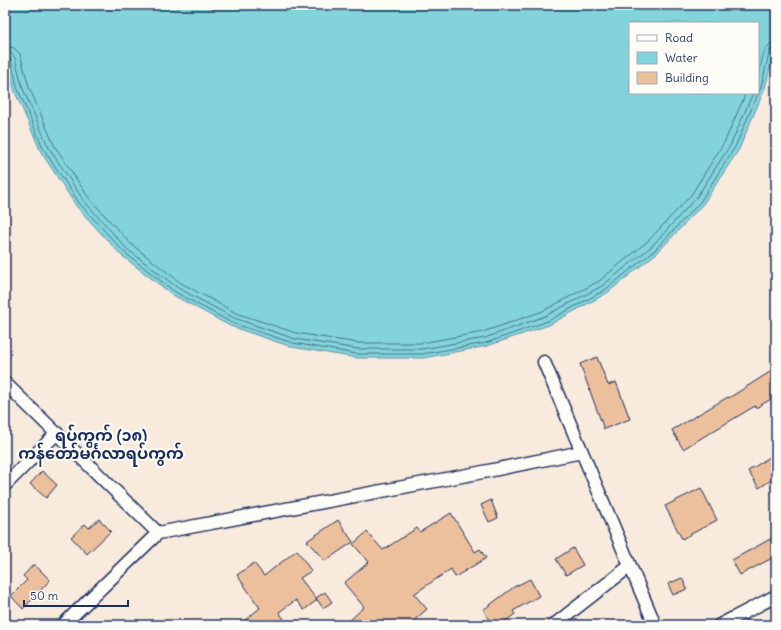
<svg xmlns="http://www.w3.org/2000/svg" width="781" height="630" viewBox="0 0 781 630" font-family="Delius,'Noto Sans Myanmar',sans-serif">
<rect width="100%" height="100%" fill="#f8eadc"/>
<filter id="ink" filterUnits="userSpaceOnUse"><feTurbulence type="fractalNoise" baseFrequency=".025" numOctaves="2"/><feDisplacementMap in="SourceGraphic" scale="8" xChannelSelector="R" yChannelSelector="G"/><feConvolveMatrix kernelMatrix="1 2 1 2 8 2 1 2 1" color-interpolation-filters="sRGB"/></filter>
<g filter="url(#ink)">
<path fill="#83d4da" stroke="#5992a8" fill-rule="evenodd" d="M 5,5 L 776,5 L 776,44 L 765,88 L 739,149 L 703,204 L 658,252 L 607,293 L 549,325 L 487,346 L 423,358 L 357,358 L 292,347 L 230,326 L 173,295 L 121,255 L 77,207 L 41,152 L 15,92 L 5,53 ZM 630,23 L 758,23 L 758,93 L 630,93 Z"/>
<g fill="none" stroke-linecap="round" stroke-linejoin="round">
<path stroke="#457190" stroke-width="1" d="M 5,46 L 14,48 L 20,54 L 29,87 L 54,145 L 89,198 L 131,244 L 181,283 L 236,313 L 296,333 L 358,343 L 421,343 L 483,332 L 543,311 L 599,281 L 648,241 L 691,195 L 725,141 L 746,93
M 5,52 L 11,53 L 15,58 L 23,89 L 49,148 L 84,201 L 127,249 L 178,288 L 234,318 L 295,339 L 358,349 L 422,349 L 485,338 L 545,316 L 602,286 L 652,246 L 696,198 L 731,144 L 753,93
M 5,57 L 8,57 L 11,60 L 18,90 L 44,150 L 80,204 L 124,252 L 175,292 L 232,323 L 293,343 L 357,354 L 422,354 L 486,343 L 548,321 L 605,290 L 656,249 L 700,202 L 735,147 L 761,87 L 770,50 L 773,48 L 776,47
M 758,79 C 761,67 762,43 776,42"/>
</g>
<path fill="#edc09d" stroke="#1b2f5e" d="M 597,357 L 608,385 L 616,382 L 630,419 L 604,429 L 580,364 Z
M 776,368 L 776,396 L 756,408 L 755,406 L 683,449 L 672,430 L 728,397 L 729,398 Z
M 776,453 L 776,477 L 759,488 L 748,471 Z
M 42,471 L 57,485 L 46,498 L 30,484 Z
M 701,488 L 717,520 L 682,539 L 665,506 Z
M 491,500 L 498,518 L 489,522 L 481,505 Z
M 451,513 L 475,552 L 480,549 L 486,558 L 455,577 L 451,569 L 414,594 L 427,609 L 409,625 L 345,625 L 364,607 L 344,583 L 369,562 L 353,544 L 367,532 L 383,550 L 417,528 L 420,532 Z
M 99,519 L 111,531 L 87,554 L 71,537 L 85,524 L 89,528 Z
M 338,520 L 353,542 L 325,561 L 307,541 Z
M 776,536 L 776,556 L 740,575 L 732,560 Z
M 573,548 L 583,565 L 566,575 L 556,559 Z
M 297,550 L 311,571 L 300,578 L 317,600 L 304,610 L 296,600 L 279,612 L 288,625 L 239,625 L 260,608 L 237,575 L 254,563 L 264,576 Z
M 34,564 L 50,580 L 23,609 L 11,596 L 27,580 L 23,576 Z
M 682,578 L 687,589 L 673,595 L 668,584 Z
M 530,579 L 539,596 L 513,611 L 515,614 L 500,625 L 493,625 L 483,610 L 514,587 Z
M 325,592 L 332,602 L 323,608 L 316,598 Z"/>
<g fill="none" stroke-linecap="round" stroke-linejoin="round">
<defs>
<path id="street" d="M 544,362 L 655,625
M 5,383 L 158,533
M 5,485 L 57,433
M 63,625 L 158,533 L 478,473 L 582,452
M 554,625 L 630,566
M 720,625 L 776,596"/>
</defs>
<use href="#street" stroke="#1b2f5e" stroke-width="15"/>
<use href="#street" stroke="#fdfcf7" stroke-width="12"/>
</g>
</g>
<g text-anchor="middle" stroke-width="4" stroke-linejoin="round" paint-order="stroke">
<g font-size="16" font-weight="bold" fill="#1b2f5e" stroke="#fdfcf7">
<text x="101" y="441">ရပ်ကွက် (၁၈)<tspan x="101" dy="18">ကန်တော်မင်္ဂလာရပ်ကွက်</tspan></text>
</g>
</g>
<rect width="781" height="630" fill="none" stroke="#fdfcf7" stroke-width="20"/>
<rect x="10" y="10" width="761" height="610" fill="none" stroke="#1b2f5e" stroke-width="1.5" filter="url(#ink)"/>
<rect x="629" y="22" width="130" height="72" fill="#fdfcf7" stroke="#a3aaba"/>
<rect x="637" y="35" width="20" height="6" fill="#fdfcf7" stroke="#a3aaba"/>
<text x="665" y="42" font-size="12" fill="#1b2f5e">Road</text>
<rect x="637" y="52" width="20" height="12" fill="#83d4da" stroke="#a3aaba"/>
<text x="665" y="62" font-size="12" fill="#1b2f5e">Water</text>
<rect x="637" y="72" width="20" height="12" fill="#edc09d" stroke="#a3aaba"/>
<text x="665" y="82" font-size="12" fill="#1b2f5e">Building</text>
<path d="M24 600v6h104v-6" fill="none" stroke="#1b2f5e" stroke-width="2"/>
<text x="30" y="600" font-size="12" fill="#1b2f5e" stroke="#fdfcf7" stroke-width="3" paint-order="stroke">50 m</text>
</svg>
